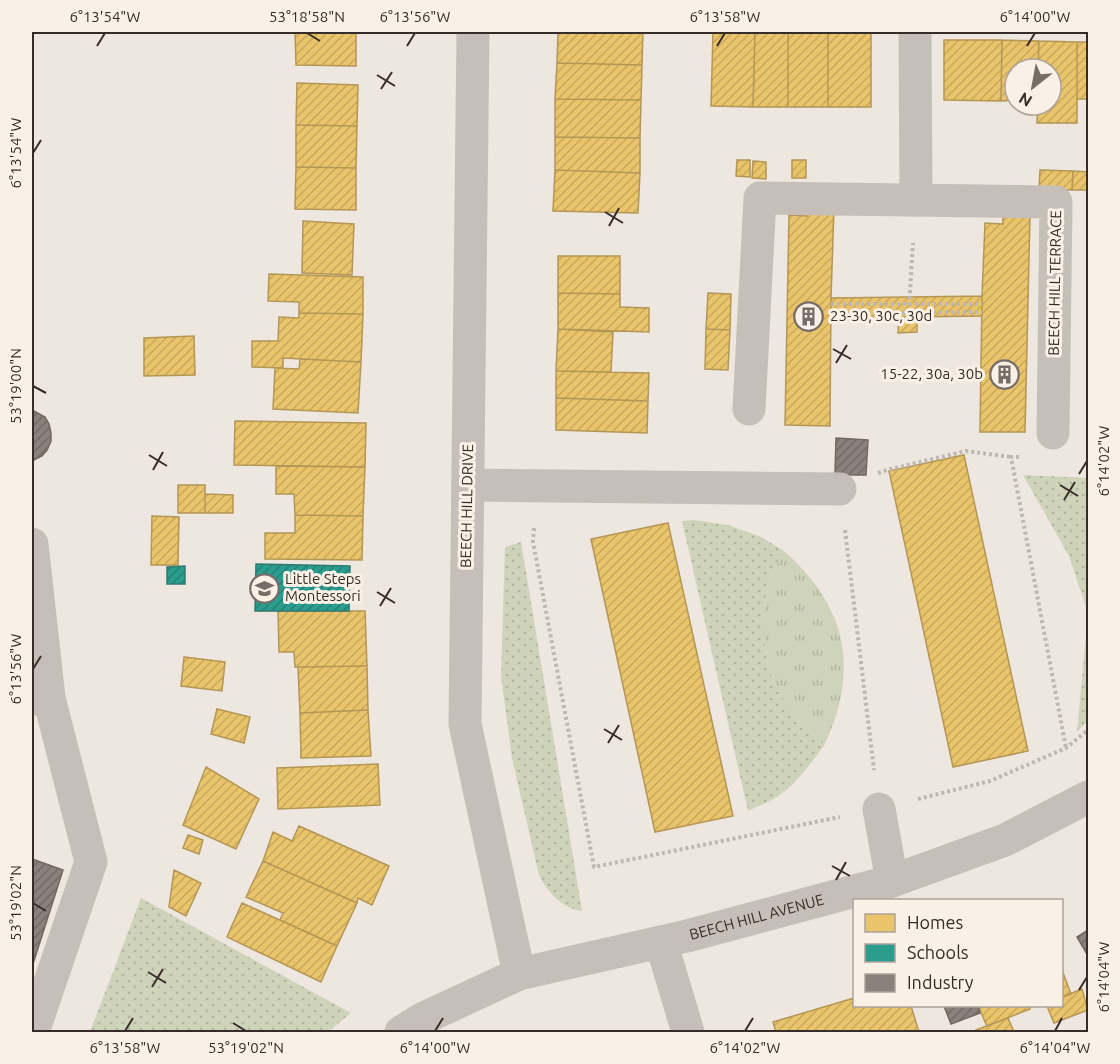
<svg xmlns="http://www.w3.org/2000/svg" width="1120" height="1064" viewBox="0 0 1120 1064" font-family="Ubuntu,sans-serif">
<defs>
<pattern id="grass-dots" width="8" height="8" patternUnits="userSpaceOnUse" patternTransform="scale(1.5)"><rect width="8" height="8" fill="#ced3b9"/><path d="M2 2h.1M6 6h.1" fill="none" stroke="#b2b59f" stroke-width="1.8" stroke-linecap="round"/></pattern>
<pattern id="park-tufts" width="24" height="20" patternUnits="userSpaceOnUse" patternTransform="scale(1.5)"><rect width="24" height="20" fill="#ced3b9"/><path d="M3 7l-1-3M5 7V3M7 7l1-3M15 17l-1-3M17 17v-4M19 17l1-3" fill="none" stroke="#b2b59f"/></pattern>
<pattern id="homes-hatch" width="6" height="6" patternUnits="userSpaceOnUse" patternTransform="scale(1.5)"><rect width="6" height="6" fill="#e9c46a"/><path d="M-1 1l2-2M0 6l6-6M5 7l2-2" fill="none" stroke="#c8a95c"/></pattern>
<pattern id="schools-hatch" width="6" height="6" patternUnits="userSpaceOnUse" patternTransform="scale(1.5)"><rect width="6" height="6" fill="#2a9d8f"/><path d="M-1 1l2-2M0 6l6-6M5 7l2-2" fill="none" stroke="#258075"/></pattern>
<pattern id="industry-hatch" width="6" height="6" patternUnits="userSpaceOnUse" patternTransform="scale(1.5)"><rect width="6" height="6" fill="#8a817c"/><path d="M-1 1l2-2M0 6l6-6M5 7l2-2" fill="none" stroke="#726a66"/></pattern>
</defs>
<rect width="100%" height="100%" fill="#ede7e0"/>
<path fill="url(#grass-dots)" d="M 1023,475 L 1088,478 L 1088,720 L 1077,732 L 1088,613 L 1069,556 Z
M 694,520 L 728,525 L 761,537 L 784,551 L 768,583 L 764,608 L 764,636 L 769,671 L 797,720 L 824,746 C 812,761 801,778 786,790 C 775,800 761,805 748,811 L 682,521 Z
M 521,542 L 582,911 C 563,909 547,892 539,875 L 512,758 L 501,676 L 505,547 Z
M 141,898 L 351,1013 L 328,1032 L 90,1032 Z"/>
<path fill="url(#park-tufts)" d="M 784,551 C 847,607 860,669 824,746 L 797,720 L 781,696 L 769,671 L 764,636 L 764,608 L 768,583 Z"/>
<path fill="url(#homes-hatch)" stroke="#b49656" stroke-width="1.5" d="M 295,32 L 356,32 L 356,66 L 296,65 Z
M 558,32 L 643,32 L 642,65 L 557,63 Z
M 713,32 L 755,32 L 753,107 L 711,106 Z
M 755,32 L 788,32 L 788,107 L 753,107 Z
M 788,32 L 828,32 L 828,107 L 788,107 Z
M 828,32 L 871,32 L 871,107 L 828,107 Z
M 944,40 L 1002,40 L 1001,101 L 944,100 Z
M 1002,40 L 1039,41 L 1038,69 L 1015,69 L 1015,100 L 1001,101 Z
M 1039,41 L 1077,42 L 1077,123 L 1037,123 L 1038,105 L 1051,105 L 1051,69 L 1038,69 Z
M 1077,42 L 1088,42 L 1088,99 L 1077,99 Z
M 557,63 L 642,65 L 641,100 L 555,99 Z
M 297,83 L 358,85 L 357,126 L 296,125 Z
M 555,99 L 641,100 L 640,138 L 555,137 Z
M 296,125 L 357,126 L 356,168 L 296,167 Z
M 555,137 L 640,138 L 640,173 L 555,170 Z
M 737,160 L 750,160 L 750,177 L 736,176 Z
M 792,160 L 806,160 L 806,178 L 792,178 Z
M 753,161 L 766,162 L 766,179 L 752,178 Z
M 296,167 L 356,168 L 356,210 L 295,209 Z
M 555,170 L 640,173 L 638,213 L 553,211 Z
M 1040,170 L 1073,171 L 1072,190 L 1039,189 Z
M 1073,171 L 1088,172 L 1088,190 L 1072,190 Z
M 807,206 L 834,207 L 831,298 L 830,426 L 785,425 L 789,215 L 807,216 Z
M 1003,214 L 1030,215 L 1025,432 L 980,432 L 982,296 L 985,223 L 1003,224 Z
M 303,221 L 354,224 L 352,275 L 302,273 Z
M 558,256 L 620,256 L 620,294 L 558,293 Z
M 269,274 L 363,277 L 363,314 L 299,313 L 299,302 L 268,301 Z
M 558,293 L 620,294 L 620,307 L 649,308 L 649,332 L 558,329 Z
M 708,293 L 731,294 L 730,330 L 706,329 Z
M 982,296 L 982,316 L 831,318 L 831,298 Z
M 299,313 L 363,314 L 361,362 L 283,358 L 283,368 L 252,367 L 252,341 L 278,341 L 279,317 L 299,318 Z
M 899,317 L 917,317 L 917,332 L 898,333 Z
M 558,329 L 613,332 L 611,372 L 556,371 Z
M 706,329 L 730,330 L 728,370 L 705,369 Z
M 194,336 L 195,375 L 144,376 L 144,338 Z
M 300,359 L 361,362 L 358,413 L 273,409 L 275,368 L 299,369 Z
M 556,371 L 649,373 L 648,401 L 556,398 Z
M 556,398 L 648,401 L 647,433 L 556,430 Z
M 235,421 L 366,423 L 365,467 L 234,465 Z
M 964,455 L 1028,751 L 953,767 L 889,471 Z
M 276,466 L 365,467 L 363,516 L 295,515 L 294,494 L 276,494 Z
M 178,485 L 205,485 L 205,513 L 178,513 Z
M 205,494 L 233,495 L 233,513 L 205,513 Z
M 295,515 L 363,516 L 362,560 L 265,559 L 265,533 L 295,533 Z
M 152,516 L 179,517 L 178,565 L 151,565 Z
M 668,523 L 733,816 L 655,832 L 591,539 Z
M 278,611 L 365,611 L 367,666 L 295,667 L 294,652 L 279,652 Z
M 184,657 L 225,662 L 222,691 L 181,686 Z
M 367,666 L 368,710 L 300,713 L 298,667 Z
M 217,709 L 250,717 L 244,743 L 211,734 Z
M 368,710 L 371,756 L 301,758 L 300,713 Z
M 378,764 L 380,805 L 278,809 L 277,768 Z
M 206,767 L 259,799 L 236,849 L 183,825 Z
M 299,826 L 389,866 L 372,905 L 358,898 L 357,903 L 263,861 L 273,832 L 292,841 Z
M 188,835 L 203,840 L 199,854 L 183,848 Z
M 263,861 L 357,903 L 337,946 L 280,920 L 283,913 L 246,897 Z
M 174,870 L 201,883 L 186,916 L 169,907 Z
M 242,903 L 337,946 L 321,982 L 227,937 Z
M 1062,970 L 1071,994 L 1062,997 Z
M 1082,989 L 1088,1010 L 1054,1023 L 1047,1006 L 1062,1006 L 1062,997 Z
M 854,998 L 854,1006 L 911,1006 L 919,1032 L 776,1032 L 773,1022 Z
M 978,1006 L 1029,1006 L 1030,1009 L 987,1026 Z
M 1008,1018 L 1014,1032 L 977,1032 L 976,1030 Z"/>
<path fill="url(#schools-hatch)" stroke="#2e7b70" stroke-width="1.5" d="M 256,564 L 350,566 L 349,611 L 255,611 Z
M 185,566 L 185,584 L 167,584 L 167,567 Z"/>
<path fill="url(#industry-hatch)" stroke="#716862" stroke-width="1.5" d="M 32,410 L 45,417 L 49,424 L 51,433 L 51,441 L 47,450 L 42,456 L 32,461 Z
M 836,438 L 868,440 L 866,475 L 835,475 Z
M 32,859 L 63,870 L 32,967 Z
M 1088,930 L 1088,956 L 1077,937 Z
M 944,1006 L 978,1006 L 980,1013 L 951,1024 Z"/>
<g fill="none" stroke-linecap="round" stroke-linejoin="round">
<path stroke="#bfb7b1" stroke-width="4" stroke-dasharray="3 3" stroke-linecap="butt" d="M 831,304 L 982,304
M 903,312 L 908,323
M 908,323 L 913,243
M 1019,457 L 1011,457 L 1066,748
M 878,473 L 887,470 L 966,451 L 1011,457
M 534,528 L 533,542 L 594,867 L 840,817
M 845,530 L 874,770
M 918,799 L 990,781 L 1066,748 L 1088,730"/>
<g stroke="#c6bfb9" stroke-width="33">
<path d="M 473,32 L 465,724 L 519,974"/>
<path d="M 915,32 L 916,200"/>
<path d="M 749,409 L 760,198 L 1056,202 L 1053,433"/>
<path d="M 468,485 L 840,489"/>
<path d="M 32,544 L 49,698 L 32,699"/>
<path d="M 879,809 L 892,881"/>
<path d="M 661,942 L 688,1032"/>
<path d="M 33,1032 L 91,862 L 49,698"/>
<path id="s1" d="M 401,1032 L 422,1019 L 519,974 L 687,936 L 892,881 L 1005,840 L 1088,797"/>
</g>
<path stroke="#bfb7b1" stroke-width="4" stroke-dasharray="3 3" stroke-linecap="butt" d="M 831,313 L 982,312"/>
</g>
<path fill="none" stroke="#372c27" stroke-width="2" d="M 307,33 L 320,41M 97,46 L 105,33M 407,46 L 415,33M 717,46 L 725,33M 1027,46 L 1035,33M 377,75 L 395,86M 381,89 L 392,72M 33,153 L 41,140M 605,212 L 623,223M 609,226 L 619,208M 833,349 L 851,359M 836,363 L 847,345M 33,386 L 46,393M 149,455 L 167,466M 153,470 L 163,452M 1079,474 L 1087,461M 1060,485 L 1078,496M 1064,500 L 1075,482M 377,592 L 395,603M 380,606 L 391,588M 33,669 L 41,656M 604,729 L 622,740M 608,743 L 619,725M 832,866 L 850,876M 836,880 L 846,862M 33,903 L 46,911M 148,972 L 166,983M 152,987 L 163,969M 1079,990 L 1087,977M 233,1023 L 246,1031M 125,1031 L 133,1018M 435,1031 L 443,1018M 745,1031 L 753,1018M 1055,1031 L 1062,1018"/>
<defs>
<symbol id="building-ring" viewBox="-11 -11 22 22"><circle r="9.5" fill="#faf1e6" stroke="#776d68" stroke-width="1.5"/><path d="M-4-6H4V6H1V3H-1V6H-4ZM-2.5-4.3h1.7v1.8h-1.7ZM.8-4.3h1.7v1.8H.8ZM-2.5-1h1.7V.8h-1.7ZM.8-1h1.7V.8H.8Z" fill="#776d68"/></symbol>
<symbol id="school-ring" viewBox="-11 -11 22 22"><circle r="9.5" fill="#faf1e6" stroke="#776d68" stroke-width="1.5"/><path d="M0-5L7-2L0 1L-7-2ZM-4 1L0 2.5L4 1V4Q0 6-4 4Z" fill="#776d68"/></symbol>
</defs>
<g fill-rule="evenodd">
<use href="#building-ring" x="792" y="300" width="33" height="33"/>
<use href="#building-ring" x="988" y="358" width="33" height="33"/>
<use href="#school-ring" x="248" y="572" width="33" height="33"/>
</g>
<g text-anchor="middle" stroke-width="6" stroke-linejoin="round" paint-order="stroke">
<g font-size="15" fill="#372c27" stroke="#faf1e6">
<text transform="translate(1055 283) rotate(-89)" y="5">BEECH HILL TERRACE</text>
<text transform="translate(467 506) rotate(-89)" y="5">BEECH HILL DRIVE</text>
<text dy="5" stroke="none"><textPath href="#s1" startOffset="376">BEECH HILL AVENUE</textPath></text>
</g>
<g font-size="15" fill="#372c27" stroke="#faf1e6" text-anchor="start">
<text x="830" y="321">23-30, 30c, 30d</text>
<text x="983" y="379" text-anchor="end">15-22, 30a, 30b</text>
<text x="285" y="584">Little Steps<tspan x="285" dy="17">Montessori</tspan></text>
</g>
</g>
<rect width="1120" height="1064" fill="none" stroke="#faf1e6" stroke-width="66"/>
<rect x="853" y="899" width="210" height="108" fill="#faf1e6" stroke="#aca29a" stroke-width="1.5"/>
<rect x="865" y="914" width="30" height="18" fill="#e9c46a" stroke="#aca29a" stroke-width="1.5"/>
<text x="907" y="929" font-size="18" fill="#372c27">Homes</text>
<rect x="865" y="944" width="30" height="18" fill="#2a9d8f" stroke="#aca29a" stroke-width="1.5"/>
<text x="907" y="959" font-size="18" fill="#372c27">Schools</text>
<rect x="865" y="974" width="30" height="18" fill="#8a817c" stroke="#aca29a" stroke-width="1.5"/>
<text x="907" y="989" font-size="18" fill="#372c27">Industry</text>
<g transform="translate(1033 87) rotate(211)"><circle r="28" fill="#faf1e6" stroke="#aca29a" stroke-width="1.5"/>
<path d="M0-4.5L10 22L0 15L-10 22Z" fill="#776d68"/>
<text y="-9" font-size="16" font-weight="bold" text-anchor="middle" fill="#372c27">N</text>
</g>
<rect x="33" y="33" width="1054" height="998" fill="none" stroke="#372c27" stroke-width="2"/>
<g font-size="15" text-anchor="middle" fill="#372c27">
<text x="105" y="22">6°13'54"W</text>
<text x="307" y="22">53°18'58"N</text>
<text x="415" y="22">6°13'56"W</text>
<text x="725" y="22">6°13'58"W</text>
<text x="1035" y="22">6°14'00"W</text>
<text transform="translate(16 153) rotate(-90)" y="5">6°13'54"W</text>
<text transform="translate(16 386) rotate(-90)" y="5">53°19'00"N</text>
<text transform="translate(1104 461) rotate(-90)" y="5">6°14'02"W</text>
<text transform="translate(16 669) rotate(-90)" y="5">6°13'56"W</text>
<text transform="translate(16 903) rotate(-90)" y="5">53°19'02"N</text>
<text transform="translate(1104 977) rotate(-90)" y="5">6°14'04"W</text>
<text x="125" y="1053">6°13'58"W</text>
<text x="246" y="1053">53°19'02"N</text>
<text x="435" y="1053">6°14'00"W</text>
<text x="745" y="1053">6°14'02"W</text>
<text x="1055" y="1053">6°14'04"W</text>
</g>
</svg>
